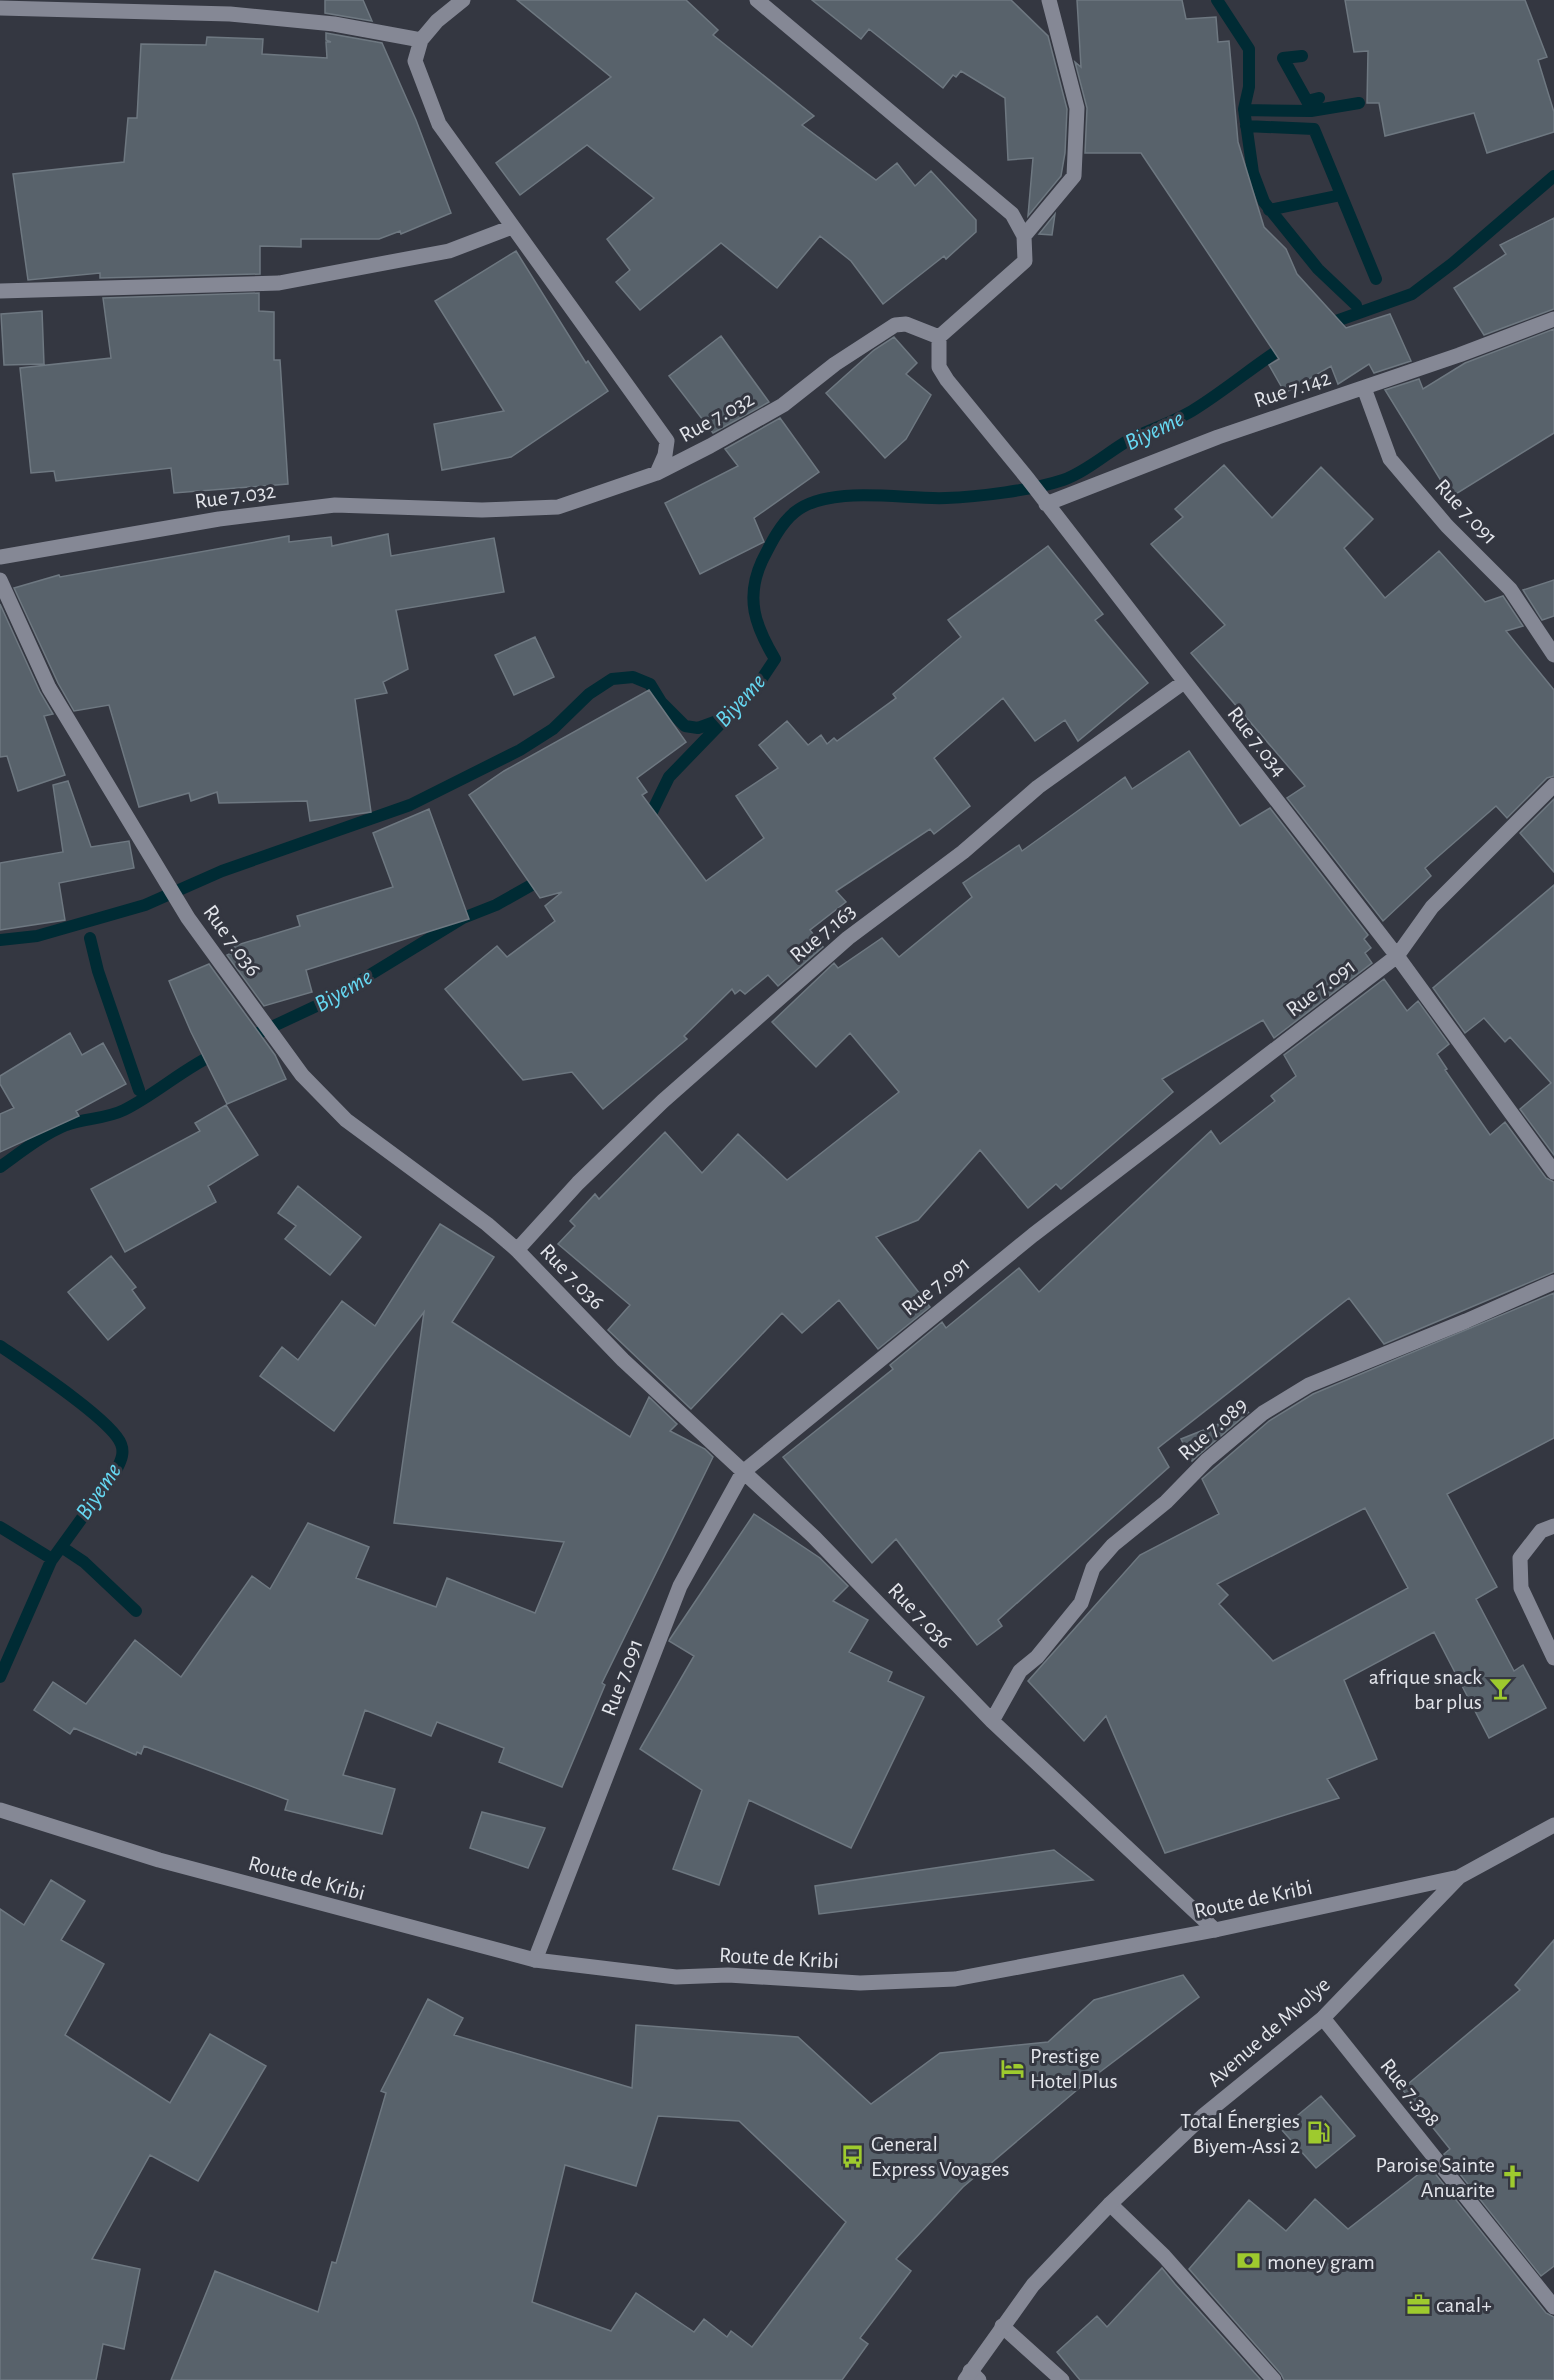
<svg xmlns="http://www.w3.org/2000/svg" width="1554" height="2380" viewBox="0 0 1554 2380" font-family="'Alegreya Sans',sans-serif">
<rect width="100%" height="100%" fill="#343741"/>
<g fill="none" stroke-linecap="round" stroke-linejoin="round">
<path stroke="#002b34" stroke-width="12" d="M 1217,0 L 1249,49 L 1249,87 L 1244,109 L 1253,173 L 1264,202 L 1318,269 L 1356,305
M 1302,56 L 1283,58 L 1307,101 L 1319,98
M 1244,110 L 1311,111 L 1359,103
M 1246,126 L 1314,129 L 1376,279
M 1269,210 L 1341,195
M 1325,325 L 1412,294 L 1453,263 L 1554,176
M 646,824 L 669,777 L 757,686 L 775,659 C 755,626 745,598 762,561 C 770,545 780,524 795,512 C 830,484 904,500 946,498 C 978,497 1033,490 1063,480 C 1086,472 1108,452 1129,440 C 1150,429 1175,422 1195,409 C 1227,389 1256,364 1288,344
M 90,938 L 98,971 L 139,1090
M 0,940 L 37,936 L 145,905 L 222,871 L 410,805 L 520,750 L 553,729 L 589,694 L 612,679 L 633,677 L 650,684 L 661,702 L 685,726 L 698,728 L 720,720
M 246,1039 L 327,1001 L 463,918 L 496,905 L 544,878
M 0,1167 C 21,1152 42,1135 66,1125 C 85,1118 106,1119 124,1110 C 158,1093 185,1067 219,1052
M 0,1346 C 25,1363 112,1420 121,1444 C 125,1454 120,1462 116,1471 L 51,1561 L 0,1677
M 0,1527 L 52,1559
M 66,1550 L 84,1562 L 136,1611"/>
</g>
<path fill="#58626b" stroke="#6e7881" stroke-width="1.5" fill-rule="evenodd" d="M 325,0 L 363,0 L 372,21 L 325,13 Z
M 517,0 L 686,0 L 718,30 L 713,35 L 814,116 L 802,125 L 876,180 L 897,163 L 915,186 L 931,171 L 976,220 L 976,232 L 946,259 L 944,256 L 883,304 L 851,261 L 820,236 L 777,288 L 721,243 L 640,310 L 616,282 L 630,270 L 607,239 L 654,198 L 587,145 L 520,195 L 496,163 L 611,77 Z
M 812,0 L 1011,0 L 1048,36 L 1067,109 L 1065,153 L 1061,176 L 1028,216 L 1033,158 L 1008,160 L 1005,98 L 961,71 L 956,77 L 953,75 L 943,88 L 869,29 L 861,39 Z
M 1077,0 L 1182,0 L 1186,19 L 1216,17 L 1218,42 L 1229,41 L 1238,142 L 1264,227 L 1286,249 L 1297,274 L 1346,328 L 1390,314 L 1411,361 L 1374,373 L 1369,364 L 1338,384 L 1331,366 L 1285,393 L 1269,365 L 1279,359 L 1141,153 L 1085,153 L 1087,108 L 1075,62 L 1081,67 Z
M 1345,0 L 1525,0 L 1547,57 L 1538,60 L 1554,112 L 1554,132 L 1487,153 L 1474,113 L 1385,136 L 1379,103 L 1367,103 L 1368,51 L 1354,52 Z
M 326,33 L 382,43 L 416,120 L 451,213 L 401,234 L 400,231 L 379,239 L 301,239 L 301,247 L 260,246 L 260,274 L 100,278 L 100,273 L 28,280 L 13,174 L 124,162 L 128,118 L 137,118 L 141,44 L 206,45 L 207,37 L 263,39 L 262,54 L 327,58 L 326,42 L 331,42 L 326,40 Z
M 1055,214 L 1052,235 L 1039,234 Z
M 1554,218 L 1554,309 L 1484,335 L 1454,288 L 1506,254 L 1500,245 Z
M 516,251 L 586,363 L 588,361 L 608,391 L 511,457 L 442,470 L 434,424 L 504,411 L 435,301 Z
M 259,293 L 259,311 L 274,312 L 274,360 L 280,360 L 288,484 L 174,493 L 171,468 L 56,481 L 54,471 L 31,473 L 20,368 L 111,358 L 103,298 Z
M 42,311 L 44,364 L 4,365 L 1,314 Z
M 1554,329 L 1554,433 L 1451,497 L 1385,390 L 1419,379 L 1423,389 L 1465,363 Z
M 721,336 L 769,402 L 713,433 L 669,376 Z
M 894,337 L 917,363 L 906,374 L 931,395 L 906,439 L 885,458 L 826,393 L 874,350 Z
M 780,418 L 819,472 L 754,518 L 764,542 L 700,574 L 665,503 L 738,466 L 725,449 Z
M 1224,465 L 1272,518 L 1321,467 L 1373,519 L 1344,548 L 1385,598 L 1439,551 L 1485,602 L 1503,596 L 1523,626 L 1506,631 L 1554,690 L 1554,776 L 1547,778 L 1507,818 L 1496,806 L 1425,868 L 1431,876 L 1383,921 L 1287,798 L 1305,786 L 1191,653 L 1225,625 L 1151,544 L 1183,517 L 1175,509 Z
M 388,534 L 391,556 L 494,538 L 504,592 L 396,610 L 408,669 L 383,682 L 387,693 L 355,699 L 371,812 L 310,821 L 307,801 L 219,803 L 217,792 L 191,801 L 189,793 L 139,807 L 109,705 L 74,711 L 58,683 L 14,588 L 59,575 L 60,577 L 289,536 L 289,542 L 331,537 L 332,546 Z
M 1048,546 L 1103,614 L 1095,620 L 1148,683 L 1078,741 L 1065,720 L 1035,741 L 1003,698 L 934,758 L 970,806 L 934,834 L 930,829 L 836,891 L 846,902 L 810,930 L 823,947 L 778,986 L 768,975 L 745,994 L 740,990 L 735,994 L 732,989 L 684,1036 L 687,1039 L 603,1109 L 572,1072 L 523,1080 L 445,989 L 497,946 L 507,957 L 555,921 L 545,906 L 562,892 L 540,898 L 469,795 L 504,771 L 649,690 L 686,742 L 637,778 L 647,792 L 642,795 L 706,881 L 764,838 L 736,796 L 778,768 L 759,745 L 787,721 L 808,745 L 821,735 L 827,744 L 834,738 L 837,741 L 896,698 L 893,694 L 961,637 L 948,620 Z
M 1554,580 L 1554,616 L 1542,620 L 1523,590 Z
M 0,604 L 40,692 L 53,714 L 44,716 L 65,775 L 18,791 L 7,756 L 0,757 Z
M 535,637 L 554,677 L 514,695 L 495,655 Z
M 1189,751 L 1240,826 L 1270,808 L 1368,935 L 1364,939 L 1371,948 L 1365,953 L 1372,963 L 1274,1038 L 1263,1020 L 1162,1079 L 1173,1092 L 1061,1189 L 1056,1184 L 1028,1208 L 980,1150 L 918,1220 L 876,1237 L 930,1307 L 878,1349 L 839,1300 L 802,1333 L 782,1313 L 691,1409 L 608,1330 L 630,1305 L 558,1244 L 575,1226 L 570,1221 L 595,1194 L 599,1199 L 665,1132 L 702,1173 L 738,1134 L 787,1180 L 899,1092 L 850,1033 L 816,1067 L 772,1022 L 834,963 L 838,968 L 882,938 L 899,957 L 972,897 L 963,883 L 1019,845 L 1022,851 L 1125,777 L 1132,789 Z
M 68,781 L 91,847 L 129,841 L 134,868 L 59,883 L 65,920 L 0,930 L 0,863 L 63,852 L 53,785 Z
M 1554,799 L 1554,872 L 1520,833 Z
M 429,809 L 469,919 L 306,970 L 312,992 L 264,1006 L 227,955 L 236,951 L 234,946 L 300,926 L 297,916 L 393,887 L 373,833 Z
M 1554,885 L 1554,1155 L 1520,1109 L 1551,1083 L 1510,1037 L 1505,1042 L 1484,1018 L 1465,1033 L 1433,988 Z
M 209,964 L 275,1055 L 286,1079 L 227,1104 L 191,1032 L 169,981 Z
M 1384,979 L 1407,1011 L 1418,1001 L 1449,1044 L 1437,1054 L 1447,1069 L 1445,1070 L 1490,1135 L 1505,1122 L 1546,1178 L 1554,1182 L 1554,1272 L 1384,1344 L 1349,1298 L 1158,1448 L 1169,1467 L 998,1620 L 1002,1626 L 977,1645 L 896,1539 L 872,1563 L 783,1457 L 893,1369 L 890,1365 L 942,1322 L 946,1328 L 1019,1268 L 1039,1292 L 1211,1131 L 1220,1144 L 1275,1101 L 1271,1096 L 1296,1076 L 1284,1055 Z
M 70,1033 L 82,1055 L 103,1043 L 126,1084 L 76,1111 L 79,1116 L 0,1152 L 0,1114 L 14,1108 L 0,1084 L 0,1076 Z
M 226,1105 L 258,1155 L 208,1186 L 216,1202 L 125,1252 L 91,1189 L 200,1131 L 195,1123 Z
M 298,1186 L 361,1237 L 330,1275 L 285,1239 L 296,1226 L 278,1213 Z
M 440,1224 L 494,1257 L 452,1322 L 630,1437 L 649,1397 L 677,1424 L 670,1431 L 705,1449 L 713,1457 L 602,1683 L 605,1685 L 562,1787 L 499,1762 L 504,1748 L 437,1722 L 431,1736 L 365,1710 L 343,1775 L 395,1789 L 382,1834 L 285,1810 L 288,1800 L 144,1746 L 141,1754 L 137,1752 L 136,1755 L 74,1728 L 70,1734 L 34,1710 L 53,1682 L 86,1704 L 135,1640 L 181,1677 L 252,1576 L 270,1589 L 308,1523 L 369,1547 L 356,1578 L 436,1607 L 447,1578 L 535,1613 L 564,1542 L 394,1523 L 424,1312 L 334,1431 L 260,1376 L 282,1347 L 298,1360 L 342,1301 L 375,1326 Z
M 111,1256 L 136,1287 L 132,1290 L 145,1308 L 108,1340 L 68,1292 Z
M 1554,1293 L 1554,1438 L 1447,1494 L 1497,1587 L 1476,1599 L 1514,1671 L 1523,1665 L 1546,1708 L 1489,1738 L 1434,1632 L 1344,1680 L 1377,1759 L 1327,1779 L 1339,1798 L 1165,1853 L 1106,1716 L 1084,1741 L 1028,1681 L 1140,1555 L 1219,1514 L 1202,1479 L 1269,1421 L 1313,1394 ZM 1365,1508 L 1408,1588 L 1273,1661 L 1219,1604 L 1228,1595 L 1217,1584 Z
M 1249,1412 L 1201,1453 L 1192,1461 L 1181,1439 Z
M 754,1514 L 820,1558 L 848,1586 L 833,1601 L 868,1620 L 849,1652 L 892,1672 L 888,1681 L 924,1697 L 851,1848 L 749,1800 L 719,1885 L 673,1869 L 702,1790 L 640,1749 L 694,1656 L 669,1641 L 670,1639 Z
M 482,1812 L 545,1828 L 528,1868 L 470,1848 Z
M 1054,1850 L 1093,1880 L 819,1914 L 815,1886 Z
M 51,1880 L 85,1901 L 61,1940 L 104,1964 L 65,2035 L 170,2103 L 210,2034 L 266,2066 L 198,2181 L 150,2155 L 92,2259 L 140,2269 L 124,2349 L 103,2344 L 96,2380 L 0,2380 L 0,1909 L 24,1925 Z
M 1554,1940 L 1554,2266 L 1541,2276 L 1444,2154 L 1450,2149 L 1402,2089 L 1520,1990 L 1515,1985 Z
M 1183,1975 L 1199,1997 L 1084,2084 L 963,2187 L 896,2259 L 911,2271 L 860,2338 L 868,2344 L 842,2380 L 171,2380 L 215,2271 L 318,2312 L 332,2262 L 336,2263 L 386,2093 L 381,2091 L 428,1999 L 463,2018 L 454,2035 L 632,2088 L 636,2025 L 798,2037 L 871,2104 L 940,2053 L 1048,2042 L 1094,2000 ZM 658,2116 L 739,2121 L 846,2222 L 752,2347 L 731,2331 L 727,2337 L 704,2319 L 694,2332 L 636,2293 L 611,2331 L 532,2302 L 565,2165 L 636,2186 Z
M 1321,2096 L 1355,2136 L 1316,2168 L 1281,2129 Z
M 1429,2166 L 1546,2313 L 1554,2317 L 1554,2380 L 1284,2380 L 1281,2374 L 1189,2269 L 1249,2200 L 1286,2231 L 1315,2199 L 1348,2229 Z
M 1162,2268 L 1175,2284 L 1261,2380 L 1080,2380 L 1057,2352 L 1097,2316 L 1107,2327 Z"/>
<g fill="none" stroke-linecap="round" stroke-linejoin="round">
<path stroke="#858895" stroke-width="15" d="M 1554,1526 L 1541,1531 L 1520,1558 L 1521,1588 L 1554,1658
M 970,2371 L 979,2380"/>
<path stroke="#858895" stroke-width="15" d="M 463,0 L 437,21 L 421,40 L 415,61 L 439,124 L 667,441 L 665,455 L 657,473
M 0,8 L 230,14 L 334,24 L 421,40
M 1024,236 L 1074,176 L 1077,108 L 1049,0
M 0,291 L 279,283 L 449,251 L 512,227
M 939,337 L 939,367 L 947,380 L 1028,479 L 1397,956 L 1554,1172
M 1364,388 L 1390,459 L 1447,526 L 1510,589 L 1554,655
M 1046,504 L 1218,437 L 1459,355 L 1554,319
M 0,557 L 219,519 L 335,505 L 482,510 L 558,507 L 657,473 L 710,446 L 783,405 L 835,364 L 895,325 L 906,324 L 939,337 L 1025,261 L 1024,236 L 1012,214 L 757,0
M 0,580 L 49,688 L 188,918 L 302,1075 L 346,1120 L 487,1224 L 517,1250 L 623,1360 L 814,1537 L 992,1721 L 1215,1930
M 517,1250 L 578,1183 L 663,1101 L 848,938 L 963,852 L 1038,787 L 1184,682
M 992,1721 L 1020,1671 L 1037,1657 L 1081,1603 L 1093,1568 L 1113,1545 L 1166,1502 L 1207,1460 L 1263,1413 L 1309,1385 L 1466,1321 L 1554,1282
M 535,1960 L 680,1586 L 743,1472 L 1033,1235 L 1397,956 L 1432,907 L 1554,785
M 1323,2018 L 1554,2307
M 1110,2204 L 1164,2256 L 1274,2380
M 1002,2326 L 1062,2380"/>
<path stroke="#858895" stroke-width="15" d="M 0,1810 L 159,1860 L 535,1960 L 676,1977 L 728,1975 L 860,1983 L 955,1979 L 1215,1930 L 1459,1877 L 1554,1825
M 965,2380 L 1033,2285 L 1110,2204 L 1204,2115 L 1323,2018 L 1459,1877"/>
</g>
<defs>
<symbol id="bar-bare" viewBox="-9 -9 18 18"><path d="M-6-5H6L.8 .8V4.5H3.5V6h-7V4.5H-.8V.8Z" fill="#9eca2e" stroke="#343741" stroke-width="2.5" paint-order="stroke"/></symbol>
<symbol id="hotel-bare" viewBox="-9 -9 18 18"><path d="M-6-4.5h1.5V1H6V5H4.5V3h-9V5H-6ZM-4 0a1.8 1.8 0 1 1 3.6 0ZM.5 0V-2.5h3Q6-2.5 6 0Z" fill="#9eca2e" stroke="#343741" stroke-width="2.5" paint-order="stroke"/></symbol>
<symbol id="fuel-bare" viewBox="-9 -9 18 18"><path d="M-5.5-6h7V0h2V4h1.3V-2.5L3-4.5l.8-.8L6-3V5H2.5V1h-1V6h-7ZM-4.2-4.7v3.2H.2V-4.7Z" fill="#9eca2e" stroke="#343741" stroke-width="2.5" paint-order="stroke"/></symbol>
<symbol id="bus-bare" viewBox="-9 -9 18 18"><path d="M-5-6H5V4H4V6H2V4H-2V6H-4V4H-5ZM-3.5-4V0h7V-4ZM-3.5 1.2v1.5H-2V1.2ZM2 1.2v1.5H3.5V1.2Z" fill="#9eca2e" stroke="#343741" stroke-width="2.5" paint-order="stroke"/></symbol>
<symbol id="church-bare" viewBox="-9 -9 18 18"><path d="M-1.2-6h2.4v3.5h3.3v2.4h-3.3V6h-2.4V-.1h-3.3v-2.4h3.3Z" fill="#9eca2e" stroke="#343741" stroke-width="2.5" paint-order="stroke"/></symbol>
<symbol id="bank-bare" viewBox="-9 -9 18 18"><path d="M-6-4H6V4H-6ZM0-2.3a2.3 2.3 0 1 0 0 4.6a2.3 2.3 0 1 0 0-4.6Z" fill="#9eca2e" stroke="#343741" stroke-width="2.5" paint-order="stroke"/></symbol>
<symbol id="office-bare" viewBox="-9 -9 18 18"><path d="M-6-3h4V-5.5h4V-3h4V5H-6ZM-1-4.5V-3h2v-1.5ZM-6 0V1H6V0Z" fill="#9eca2e" stroke="#343741" stroke-width="2.5" paint-order="stroke"/></symbol>
</defs>
<g fill-rule="evenodd">
<use href="#bar-bare" x="1484" y="1672" width="33" height="33"/>
<use href="#hotel-bare" x="996" y="2052" width="33" height="33"/>
<use href="#fuel-bare" x="1302" y="2116" width="33" height="33"/>
<use href="#bus-bare" x="836" y="2140" width="33" height="33"/>
<use href="#church-bare" x="1496" y="2160" width="33" height="33"/>
<use href="#bank-bare" x="1232" y="2244" width="33" height="33"/>
<use href="#office-bare" x="1402" y="2288" width="33" height="33"/>
</g>
<g text-anchor="middle" stroke-width="6" stroke-linejoin="round" paint-order="stroke">
<g font-size="22" fill="#e3e5eb" stroke="#343741">
<text transform="translate(1292 388) rotate(-18)" y="8">Rue 7.142</text>
<text transform="translate(716 416) rotate(-29)" y="8">Rue 7.032</text>
<text transform="translate(235 495) rotate(-8)" y="8">Rue 7.032</text>
<text transform="translate(1467 511) rotate(47)" y="8">Rue 7.091</text>
<text transform="translate(1258 741) rotate(52)" y="8">Rue 7.034</text>
<text transform="translate(822 932) rotate(-40)" y="8">Rue 7.163</text>
<text transform="translate(233 940) rotate(54)" y="8">Rue 7.036</text>
<text transform="translate(1320 987) rotate(-37)" y="8">Rue 7.091</text>
<text transform="translate(573 1276) rotate(46)" y="8">Rue 7.036</text>
<text transform="translate(935 1285) rotate(-39)" y="8">Rue 7.091</text>
<text transform="translate(1212 1428) rotate(-41)" y="8">Rue 7.089</text>
<text transform="translate(921 1615) rotate(46)" y="8">Rue 7.036</text>
<text transform="translate(621 1677) rotate(-69)" y="8">Rue 7.091</text>
<text transform="translate(307 1877) rotate(15)" y="8">Route de Kribi</text>
<text transform="translate(1253 1898) rotate(-12)" y="8">Route de Kribi</text>
<text transform="translate(779 1957) rotate(3)" y="8">Route de Kribi</text>
<text transform="translate(1268 2031) rotate(-41)" y="8">Avenue de Mvolye</text>
<text transform="translate(1411 2092) rotate(51)" y="8">Rue 7.398</text>
</g>
<g font-size="22" fill="#e3e5eb" stroke="#343741" text-anchor="start">
<text x="1482" y="1684" text-anchor="end">afrique snack<tspan x="1482" dy="25">bar plus</tspan></text>
<text x="1030" y="2063">Prestige<tspan x="1030" dy="25">Hotel Plus</tspan></text>
<text x="1300" y="2128" text-anchor="end">Total Énergies<tspan x="1300" dy="25">Biyem-Assi 2</tspan></text>
<text x="871" y="2151">General<tspan x="871" dy="25">Express Voyages</tspan></text>
<text x="1495" y="2172" text-anchor="end">Paroise Sainte<tspan x="1495" dy="25">Anuarite</tspan></text>
<text x="1267" y="2269">money gram</text>
<text x="1436" y="2312">canal+</text>
</g>
<g font-size="24" font-style="italic" fill="#66d8f2" stroke="#343741">
<text transform="translate(1154 430) rotate(-26)" y="8">Biyeme</text>
<text transform="translate(740 700) rotate(-48)" y="8">Biyeme</text>
<text transform="translate(343 990) rotate(-30)" y="8">Biyeme</text>
<text transform="translate(98 1491) rotate(-56)" y="8">Biyeme</text>
</g>
</g>
</svg>
